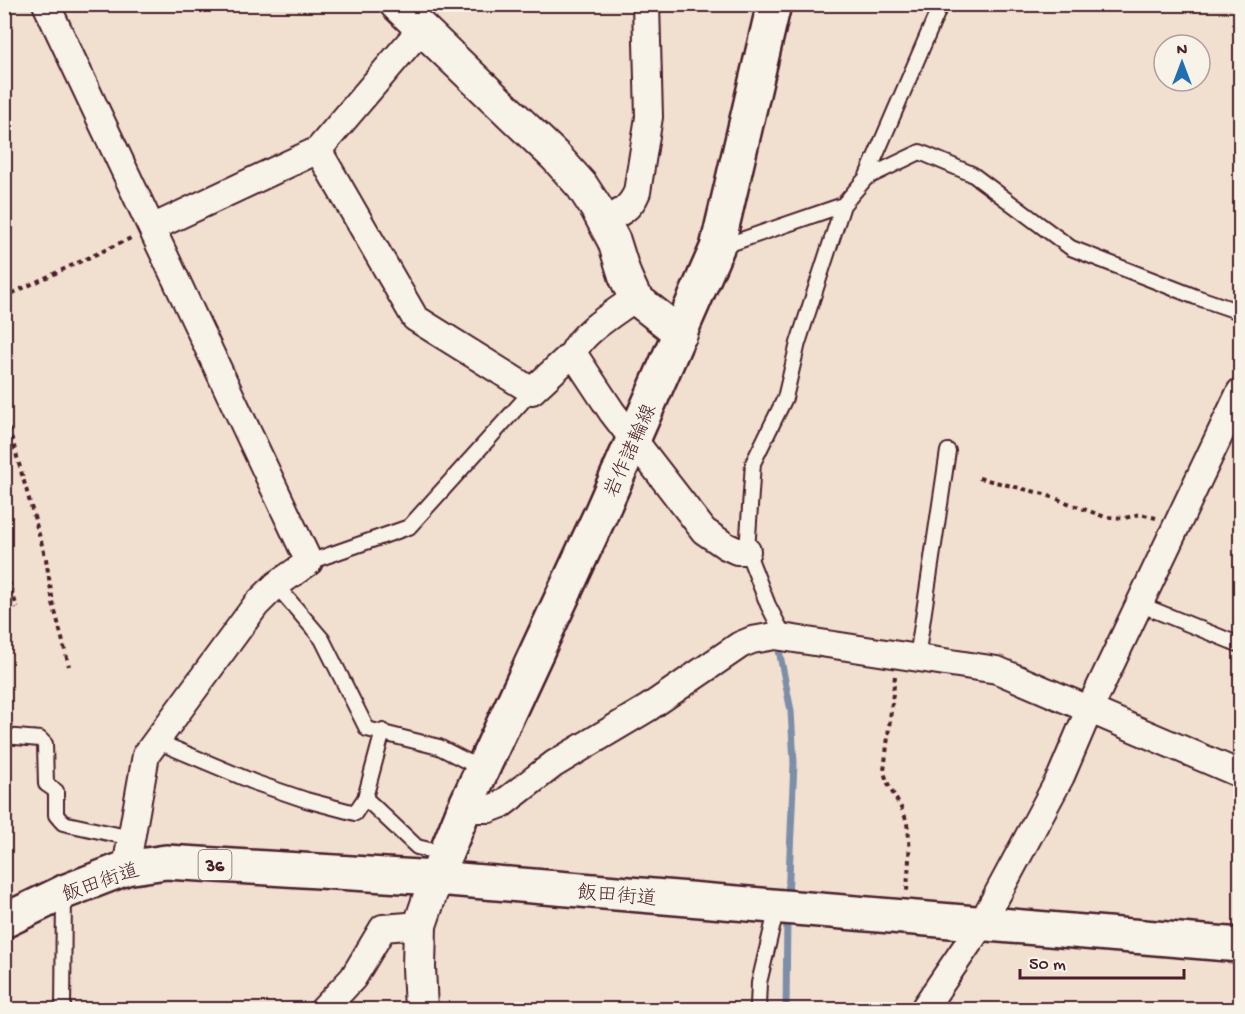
<svg xmlns="http://www.w3.org/2000/svg" width="1245" height="1014" viewBox="0 0 1245 1014" font-family="'Gochi Hand','Klee One',sans-serif">
<rect width="100%" height="100%" fill="#f1dfcf"/>
<filter id="ink" filterUnits="userSpaceOnUse"><feTurbulence type="fractalNoise" baseFrequency=".0167" numOctaves="2"/><feDisplacementMap in="SourceGraphic" scale="12" xChannelSelector="R" yChannelSelector="G"/><feConvolveMatrix kernelMatrix="1 2 1 2 8 2 1 2 1" color-interpolation-filters="sRGB"/></filter>
<g filter="url(#ink)">
<g fill="none" stroke-linecap="round" stroke-linejoin="round">
<path stroke="#7b8ea8" stroke-width="7" d="M 779,650 L 791,711 L 794,763 L 788,898
M 786,1010 L 787,915"/>
<defs>
<path id="service" d="M 866,178 L 920,152 L 972,174 L 1071,248 L 1196,297 L 1240,312
M 718,248 L 843,205
M 309,562 L 409,527 L 532,391
M 276,585 L 322,639 L 367,729 L 439,747 L 482,769
M 1139,604 L 1240,645
M 785,638 L 768,605 L 747,551 L 753,463 L 785,398 L 798,343 L 843,205 L 866,178 L 941,4
M 917,658 L 948,451
M 383,731 L 365,798 L 417,847 L 445,854
M 4,736 L 40,739 L 45,744 L 46,784 L 56,791 L 56,815 L 63,823 L 131,838
M 156,741 L 256,783 L 306,800 L 355,813 L 365,798
M 63,1010 L 64,894
M 762,1010 L 758,1005 L 759,983 L 777,907"/>
<path id="minor" d="M 46,4 L 309,562 L 276,585 L 256,605 L 146,755 L 126,868
M 318,150 L 415,318 L 532,391 L 573,353 C 582,332 616,312 635,298
M 603,221 C 619,214 630,209 637,192 L 649,117 L 646,4
M 152,228 L 318,150 L 421,29
M 573,353 L 612,412 L 704,531 L 726,546 L 737,551 L 747,551
M 464,809 L 489,809 L 502,804 L 554,764 L 648,708 L 740,645 L 752,640 L 775,636 L 997,670 L 1240,774
M 323,1010 L 353,978 L 383,928 L 420,925
M 923,1010 L 981,925 L 1061,776 L 1090,708 L 1240,392"/>
<path id="tertiary" d="M 396,4 L 556,157 L 582,186 L 597,209 L 614,241 L 625,276 L 635,298 L 681,334
M 421,1010 L 419,967 L 420,925 L 436,878"/>
<path id="secondary" d="M 774,4 L 717,248 L 601,513 L 464,809 L 436,878 L 1240,945"/>
<path id="primary" d="M 4,921 L 64,892 L 126,868 L 166,862 L 436,878"/>
</defs>
<use href="#service" stroke="#4a1f2b" stroke-width="18"/>
<use href="#minor" stroke="#4a1f2b" stroke-width="30"/>
<use href="#tertiary" stroke="#4a1f2b" stroke-width="36"/>
<use href="#secondary" stroke="#4a1f2b" stroke-width="38"/>
<use href="#primary" stroke="#4a1f2b" stroke-width="38"/>
<path stroke="#4a1f2b" stroke-width="4" stroke-dasharray="4.5 4.5" stroke-linecap="butt" d="M 4,297 L 131,238
M 4,411 L 46,559 L 53,603 L 69,666
M 979,478 L 1044,494 L 1105,517 L 1125,518 L 1140,514 L 1156,518
M 4,564 L 17,608
M 895,676 L 884,771 C 888,789 897,798 904,814 C 913,837 908,866 907,891"/>
<use href="#service" stroke="#f7f3e8" stroke-width="14"/>
<use href="#minor" stroke="#f7f3e8" stroke-width="26"/>
<use href="#tertiary" stroke="#f7f3e8" stroke-width="32"/>
<use href="#secondary" stroke="#f7f3e8" stroke-width="33"/>
<use href="#primary" stroke="#f7f3e8" stroke-width="33"/>
</g>
</g>
<g text-anchor="middle" stroke-width="4.5" stroke-linejoin="round" paint-order="stroke">
<rect fill="#f7f3e8" stroke="#7e5f64" stroke-width="1.5" x="198.5" y="850" width="33" height="30" rx="4.5"/>
<g font-size="18" font-weight="bold" fill="#4a1f2b">
<text x="215" y="871">36</text>
</g>
<g font-size="20" fill="#4a1f2b" stroke="#f7f3e8">
<text transform="translate(629 450) rotate(-66)" y="7">岩作諸輪線</text>
<text transform="translate(100 881) rotate(-19)" y="7">飯田街道</text>
<text transform="translate(617 894) rotate(5)" y="7">飯田街道</text>
</g>
</g>
<rect width="1245" height="1014" fill="none" stroke="#f7f3e8" stroke-width="24"/>
<rect x="12" y="12" width="1221" height="990" fill="none" stroke="#4a1f2b" stroke-width="2" filter="url(#ink)"/>
<g transform="translate(1182 63)"><circle r="28" fill="#f7f3e8" stroke="#b29e9c" stroke-width="1.5"/>
<path d="M0-4.5L10 22L0 15L-10 22Z" fill="#1f6fb2"/>
<text y="-9" font-size="16" font-weight="bold" text-anchor="middle" fill="#4a1f2b">N</text>
</g>
<path d="M1020 969v9h164v-9" fill="none" stroke="#4a1f2b" stroke-width="3"/>
<text x="1029" y="969" font-size="18" fill="#4a1f2b" stroke="#f7f3e8" stroke-width="4.5" paint-order="stroke">50 m</text>
</svg>
